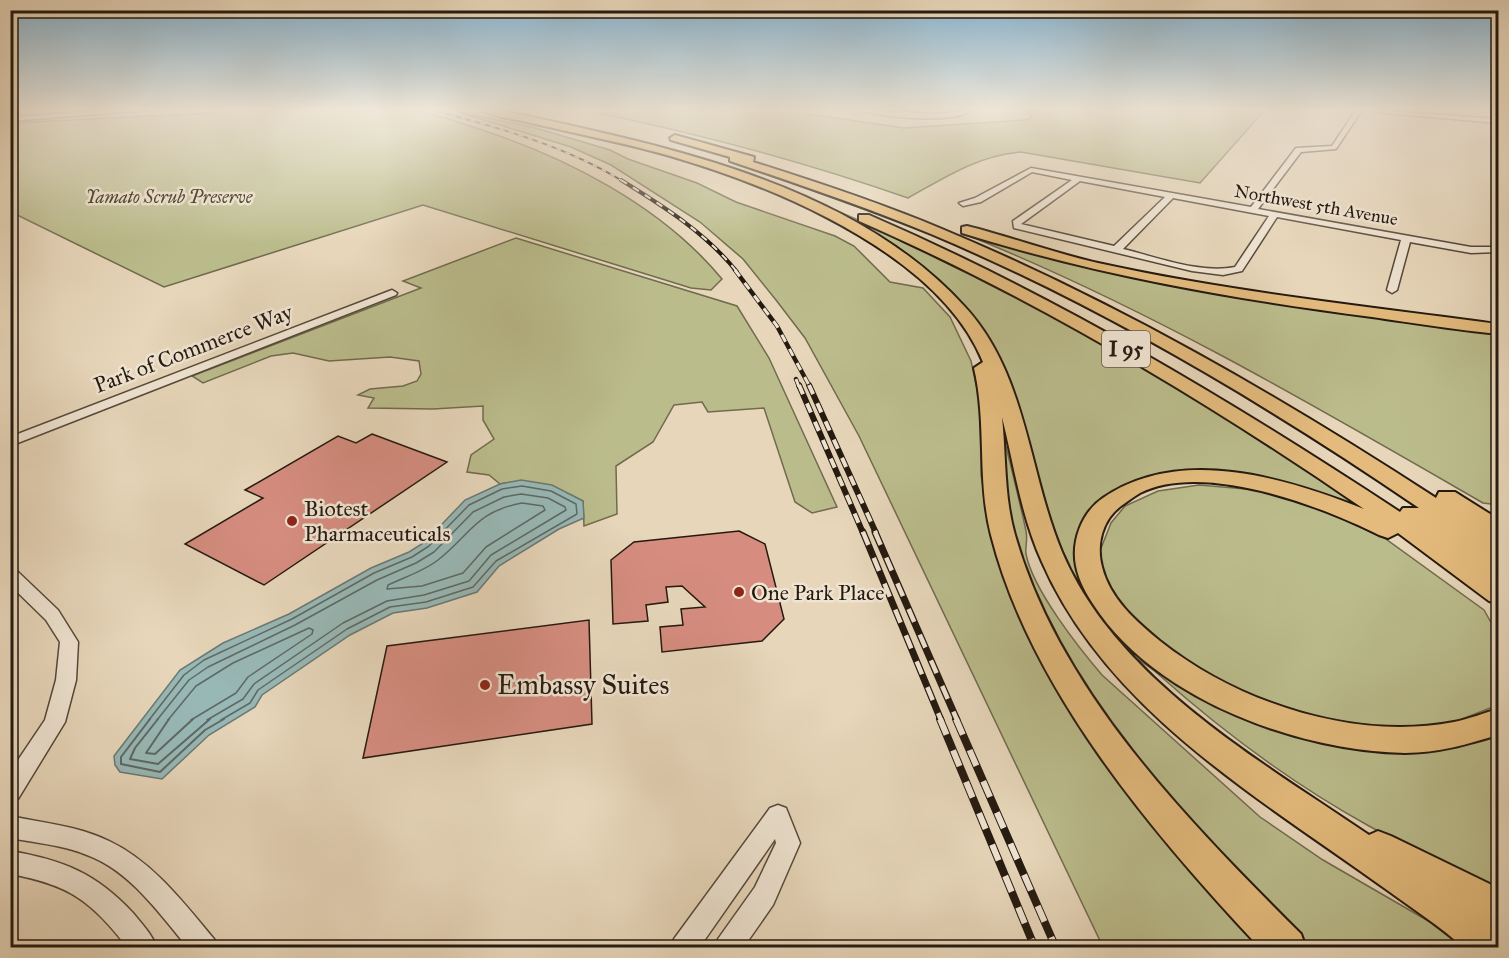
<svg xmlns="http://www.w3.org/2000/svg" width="1509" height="958" viewBox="0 0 1509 958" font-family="'IM FELL Great Primer',serif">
<rect width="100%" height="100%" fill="#e7d6ba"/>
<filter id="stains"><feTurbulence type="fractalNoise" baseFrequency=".00333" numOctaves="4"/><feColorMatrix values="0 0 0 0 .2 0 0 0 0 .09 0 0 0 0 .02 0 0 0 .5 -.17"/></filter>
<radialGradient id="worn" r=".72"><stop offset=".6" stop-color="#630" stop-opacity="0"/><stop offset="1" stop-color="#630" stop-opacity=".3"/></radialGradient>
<path fill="#bbbc8c" stroke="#706b4e" stroke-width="1.5" d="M 271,110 C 316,110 363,106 407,110 C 429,112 453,120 473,127 C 564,156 661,205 722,279 L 711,290 L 691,288 L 423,205 L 164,287 L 11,212 L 11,123 Z
M 583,110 L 781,110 L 904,128 L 1024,120 L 1031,118 L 1029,110 L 1263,112 L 1200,183 L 1021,152 C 977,156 946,177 908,198 C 802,161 693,132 583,110 Z
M 458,112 L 532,127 L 610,150 L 628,159 L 697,183 L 736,202 L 835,236 L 854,246 L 890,282 L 923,288 L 950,317 L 971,361 L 980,402 L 981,475 L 987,513 L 1027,629 L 1270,947 L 1103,947 L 859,436 L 805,338 L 776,300 L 743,259 L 700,222 L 611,165 L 571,147 Z
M 835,210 L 948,259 L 1168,378 L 1375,513 L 1336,501 L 1168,474 L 1121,486 L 1096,503 L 1086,516 L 1098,607 L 1308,737 L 1498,732 L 1498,891 C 1455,869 1411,849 1369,826 C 1293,784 1223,732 1158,674 C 1148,665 1136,659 1126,651 C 1114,641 1100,621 1092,608 C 1054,549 1041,483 1022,416 C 994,319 921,253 831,211 Z
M 967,235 L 1216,291 L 1498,330 L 1498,505 L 1483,503 C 1315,406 1148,308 967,235 Z
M 516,238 L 737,306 L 769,358 L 837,507 L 812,513 L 795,502 L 764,408 L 708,412 L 702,402 L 674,405 L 653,442 L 616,466 L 617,514 L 584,526 L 583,501 C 553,485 535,478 500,484 L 489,475 L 467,472 L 471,455 L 494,439 L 483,420 L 483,406 L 433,409 L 368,408 L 374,398 L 358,395 L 370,389 L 403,386 L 417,381 L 421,374 L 419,361 L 390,357 L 329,361 L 293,353 L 271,356 L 203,383 L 192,376 L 421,288 L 403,281 Z
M 999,418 C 1008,456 1018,493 1026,531 C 1028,539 1025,546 1026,554 C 1033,590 1079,648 1102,675 L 1260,817 L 1323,860 L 1437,926 L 1466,947 L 1306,947 C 1188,825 1042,675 1006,504 C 1000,477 1001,446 999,418 Z
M 1199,485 L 1269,491 L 1309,502 L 1376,532 L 1484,610 L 1498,635 L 1498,705 L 1457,721 L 1418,728 L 1340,723 L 1258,701 L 1159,647 L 1111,594 L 1098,567 L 1098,556 L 1111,523 L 1125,506 L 1158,491 Z"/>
<path fill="#98b8b6" stroke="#6a7974" stroke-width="1.5" d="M 521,480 L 552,485 L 583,501 L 584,518 L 559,529 L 499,566 L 477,592 L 427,608 L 393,613 L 350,635 L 262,695 L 255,707 L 209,735 L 162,779 L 120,772 L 115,765 L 114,756 L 180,670 L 223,643 L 289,614 L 371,568 L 409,552 L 425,542 L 465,500 L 500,484 Z"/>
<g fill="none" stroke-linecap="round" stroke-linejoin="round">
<path stroke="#5e6963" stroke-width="1.5" d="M 522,503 L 543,506 L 545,510 L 486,547 L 463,573 L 422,586 L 387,589 L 388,585 C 405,577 424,571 438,560 C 472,533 475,512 522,503 Z
M 149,720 L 184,675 L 204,660 L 292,619 L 374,573 L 412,557 L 429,546 L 469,505 L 502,489 L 522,486 L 551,491 L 576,504 L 577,514 L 496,561 L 473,587 L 426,602 L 390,607 L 347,629 L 258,690 L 250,703 L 221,720
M 157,720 L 189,680 L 208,667 L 295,625 L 377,580 L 416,563 L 434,552 L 473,512 L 504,497 L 521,494 L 548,498 L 565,507 L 566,510 L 491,555 L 469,581 L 424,595 L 387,601 L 343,623 L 254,684 L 243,699 L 207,720
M 168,720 L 196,686 L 233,663 L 309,628 L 313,630 L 312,634 L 248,677 L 236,693 L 191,720"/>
<path stroke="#5e6963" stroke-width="2" d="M 150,719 L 121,757 L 121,764 L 160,772 L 205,730 L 224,719
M 158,719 L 135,748 L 130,759 L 158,764 L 210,719
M 169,719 L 146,753 L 155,754 L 193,719"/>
</g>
<path fill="#d68d80" stroke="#251a10" stroke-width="1.5" d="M 372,434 L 447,462 L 264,585 L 185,544 L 263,498 L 245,490 L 338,436 L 356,443 Z
M 739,531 L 765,544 L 784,619 L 762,641 L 662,652 L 660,627 L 683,625 L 681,609 L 705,607 L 682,586 L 666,587 L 668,602 L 646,605 L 648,621 L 613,624 L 611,560 L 634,542 Z
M 589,620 L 592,724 L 363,758 L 387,646 Z"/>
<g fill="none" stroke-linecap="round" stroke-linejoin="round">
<defs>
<path id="minor" d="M 117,110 L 151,110 L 10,121 L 10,117 Z
M 861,110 L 938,114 L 971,110 C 957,124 879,118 861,110 Z
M 1356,110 L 1362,110 L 1336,149 L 1301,152 L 1258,209 L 1471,247 L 1492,247 L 1493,230 L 1498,227 L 1498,252 L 1471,253 L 1410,242 L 1397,290 L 1392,293 L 1387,290 L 1401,240 L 1277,217 L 1242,271 L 1223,275 L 1192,271 L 1014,228 L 1013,221 L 1072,180 L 1032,172 L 981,202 L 963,206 L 959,203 L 975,198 L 1031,168 L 1251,207 L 1296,148 L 1332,146 ZM 1080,181 L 1165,197 L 1114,246 L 1021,224 ZM 1173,198 L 1269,216 L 1235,267 C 1199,274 1157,257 1123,249 Z
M 1372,110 L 1498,119 L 1498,123 L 1375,112 Z
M 392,290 L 397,293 L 396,295 L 10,446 L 10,437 Z
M 10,568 L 16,570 L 58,610 L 78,642 L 76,680 L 65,722 L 18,799 L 10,802 L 10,772 L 45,720 L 56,680 L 60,642 L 46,620 L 10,585 Z
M 778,805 L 786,808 L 800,843 L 773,905 L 743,948 L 714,948 L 718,939 L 755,887 L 776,843 L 775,839 L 699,948 L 670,948 L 674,939 L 770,808 Z
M 10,816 C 44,823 78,826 109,841 C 152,861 184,903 214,939 L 218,948 L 188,948 C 160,914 129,870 87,855 C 63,845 36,843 10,838 Z
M 10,851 C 63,860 96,873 133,913 C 142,924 152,934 157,948 L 128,948 C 90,900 70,885 10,874 Z"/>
<path id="highway" d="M 483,110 L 500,110 C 659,145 851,181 965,307 C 1027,374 1028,471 1062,552 C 1116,679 1259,760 1369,835 L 1378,831 L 1391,836 L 1498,888 L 1498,948 L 1464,948 C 1440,926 1413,909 1387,890 C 1261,799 1107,711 1042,562 C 1021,516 1014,465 1002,417 C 1006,456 1004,497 1015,535 C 1059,691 1189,822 1301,934 L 1306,948 L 1260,948 C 1153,834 1030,689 991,535 C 977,481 987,423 974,368 L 983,362 C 934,241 733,168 615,142 C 584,135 553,128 522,121 C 510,118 492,117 483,110 Z
M 675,135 L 754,157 L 753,162 C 817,182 880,203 942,229 C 1115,301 1279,396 1436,498 L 1439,492 L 1455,492 L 1498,519 L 1498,538 L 1496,537 L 1498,539 L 1498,558 L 1492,557 L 1498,561 L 1498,603 L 1489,601 L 1398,533 L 1388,538 L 1379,535 C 1321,506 1203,461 1140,493 C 1133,497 1127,502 1121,506 C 1102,520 1096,545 1102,567 C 1110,599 1136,621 1160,641 C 1238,703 1354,741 1454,722 C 1469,719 1484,713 1498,709 L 1498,735 C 1468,744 1438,753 1405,753 C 1302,752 1162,701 1100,614 C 1090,600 1079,583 1076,566 C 1071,541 1082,512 1103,498 C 1180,445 1285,478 1364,509 C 1204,399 1037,299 859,221 L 859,215 L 869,215 C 1056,296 1230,400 1400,512 L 1403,508 L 1419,508 C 1265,403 1102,306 931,234 C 865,207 798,184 730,161 L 730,157 L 671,140 L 670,138 Z
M 967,226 C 1011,237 1054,253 1098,263 C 1230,292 1364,306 1498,324 L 1498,334 C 1456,330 1414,323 1372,317 C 1233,299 1096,275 962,233 L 962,227 Z"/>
</defs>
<use href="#minor" stroke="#56493a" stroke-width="3"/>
<use href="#highway" stroke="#251a10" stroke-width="4"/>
<use href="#minor" fill="#efe4d2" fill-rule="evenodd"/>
<use href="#highway" fill="#e4bb7d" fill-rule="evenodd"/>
<defs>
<path id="rail-far5" d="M 432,110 C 497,127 566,146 624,182"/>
<path id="rail-far4" d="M 621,180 C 663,206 706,233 737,272"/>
<path id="rail-far3" d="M 735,270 L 777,326 L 810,387
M 796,379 L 799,387"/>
<path id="rail-far2" d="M 799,385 L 863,533
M 809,385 L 876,533"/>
<path id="rail-far1" d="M 863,532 L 941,720
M 875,532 L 957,720"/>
<path id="rail" d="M 940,719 L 1035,948
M 956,719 L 1056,948"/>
</defs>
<use href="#rail-far5" stroke="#251a10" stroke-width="2"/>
<use href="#rail-far4" stroke="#251a10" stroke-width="4"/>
<use href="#rail-far3" stroke="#251a10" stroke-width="4.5"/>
<use href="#rail-far2" stroke="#251a10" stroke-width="6"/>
<use href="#rail-far1" stroke="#251a10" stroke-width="7"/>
<use href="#rail" stroke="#251a10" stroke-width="8"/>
<use href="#rail-far5" stroke="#efe4d2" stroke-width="1.5" stroke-dasharray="5" stroke-linecap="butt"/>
<use href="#rail-far4" stroke="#efe4d2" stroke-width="2" stroke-dasharray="7" stroke-linecap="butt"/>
<use href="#rail-far3" stroke="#efe4d2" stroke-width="3" stroke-dasharray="8" stroke-linecap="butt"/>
<use href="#rail-far2" stroke="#efe4d2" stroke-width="4" stroke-dasharray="10" stroke-linecap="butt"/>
<use href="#rail-far1" stroke="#efe4d2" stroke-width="4.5" stroke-dasharray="14" stroke-linecap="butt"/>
<use href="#rail" stroke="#efe4d2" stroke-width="6" stroke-dasharray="17" stroke-linecap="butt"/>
</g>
<linearGradient id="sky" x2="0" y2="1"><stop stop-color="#88b6d4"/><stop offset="0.45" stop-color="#f4ede0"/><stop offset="1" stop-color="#f4ede0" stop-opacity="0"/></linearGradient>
<rect width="1509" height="244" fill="url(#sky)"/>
<g fill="#8f2418" stroke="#efe4d2" stroke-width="2">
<circle cx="292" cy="521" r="6"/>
<circle cx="739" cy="592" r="6"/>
<circle cx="485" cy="685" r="6"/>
</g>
<g text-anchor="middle" stroke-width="5" stroke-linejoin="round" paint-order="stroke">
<g font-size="18" font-style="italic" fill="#524b35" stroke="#efe4d2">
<text x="169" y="203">Yamato Scrub Preserve</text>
</g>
<g font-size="18" fill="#251a10" stroke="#efe4d2">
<text transform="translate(1316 205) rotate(10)" y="6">Northwest 5th Avenue</text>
</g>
<rect fill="#efe4d2" stroke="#62574a" stroke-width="1.5" x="1102" y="331" width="48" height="36" rx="4.5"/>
<g font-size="21" font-weight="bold" fill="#251a10">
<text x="1126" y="356">I 95</text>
</g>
<g font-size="22" fill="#251a10" stroke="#efe4d2">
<text transform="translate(193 348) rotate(-21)" y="8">Park of Commerce Way</text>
</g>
<g font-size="22" fill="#251a10" stroke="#efe4d2" text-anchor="start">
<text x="304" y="516">Biotest<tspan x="304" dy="25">Pharmaceuticals</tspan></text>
<text x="751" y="600">One Park Place</text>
</g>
<g font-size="27" fill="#251a10" stroke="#efe4d2" text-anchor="start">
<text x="497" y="694">Embassy Suites</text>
</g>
</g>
<rect width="1509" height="958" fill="none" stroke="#e7d6ba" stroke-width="36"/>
<rect x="12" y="12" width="1485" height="934" fill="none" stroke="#251a10" stroke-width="3"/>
<rect x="18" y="18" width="1473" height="922" fill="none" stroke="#251a10" stroke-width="1.5"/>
<rect width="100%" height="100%" filter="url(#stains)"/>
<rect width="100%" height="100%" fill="url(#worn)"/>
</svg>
